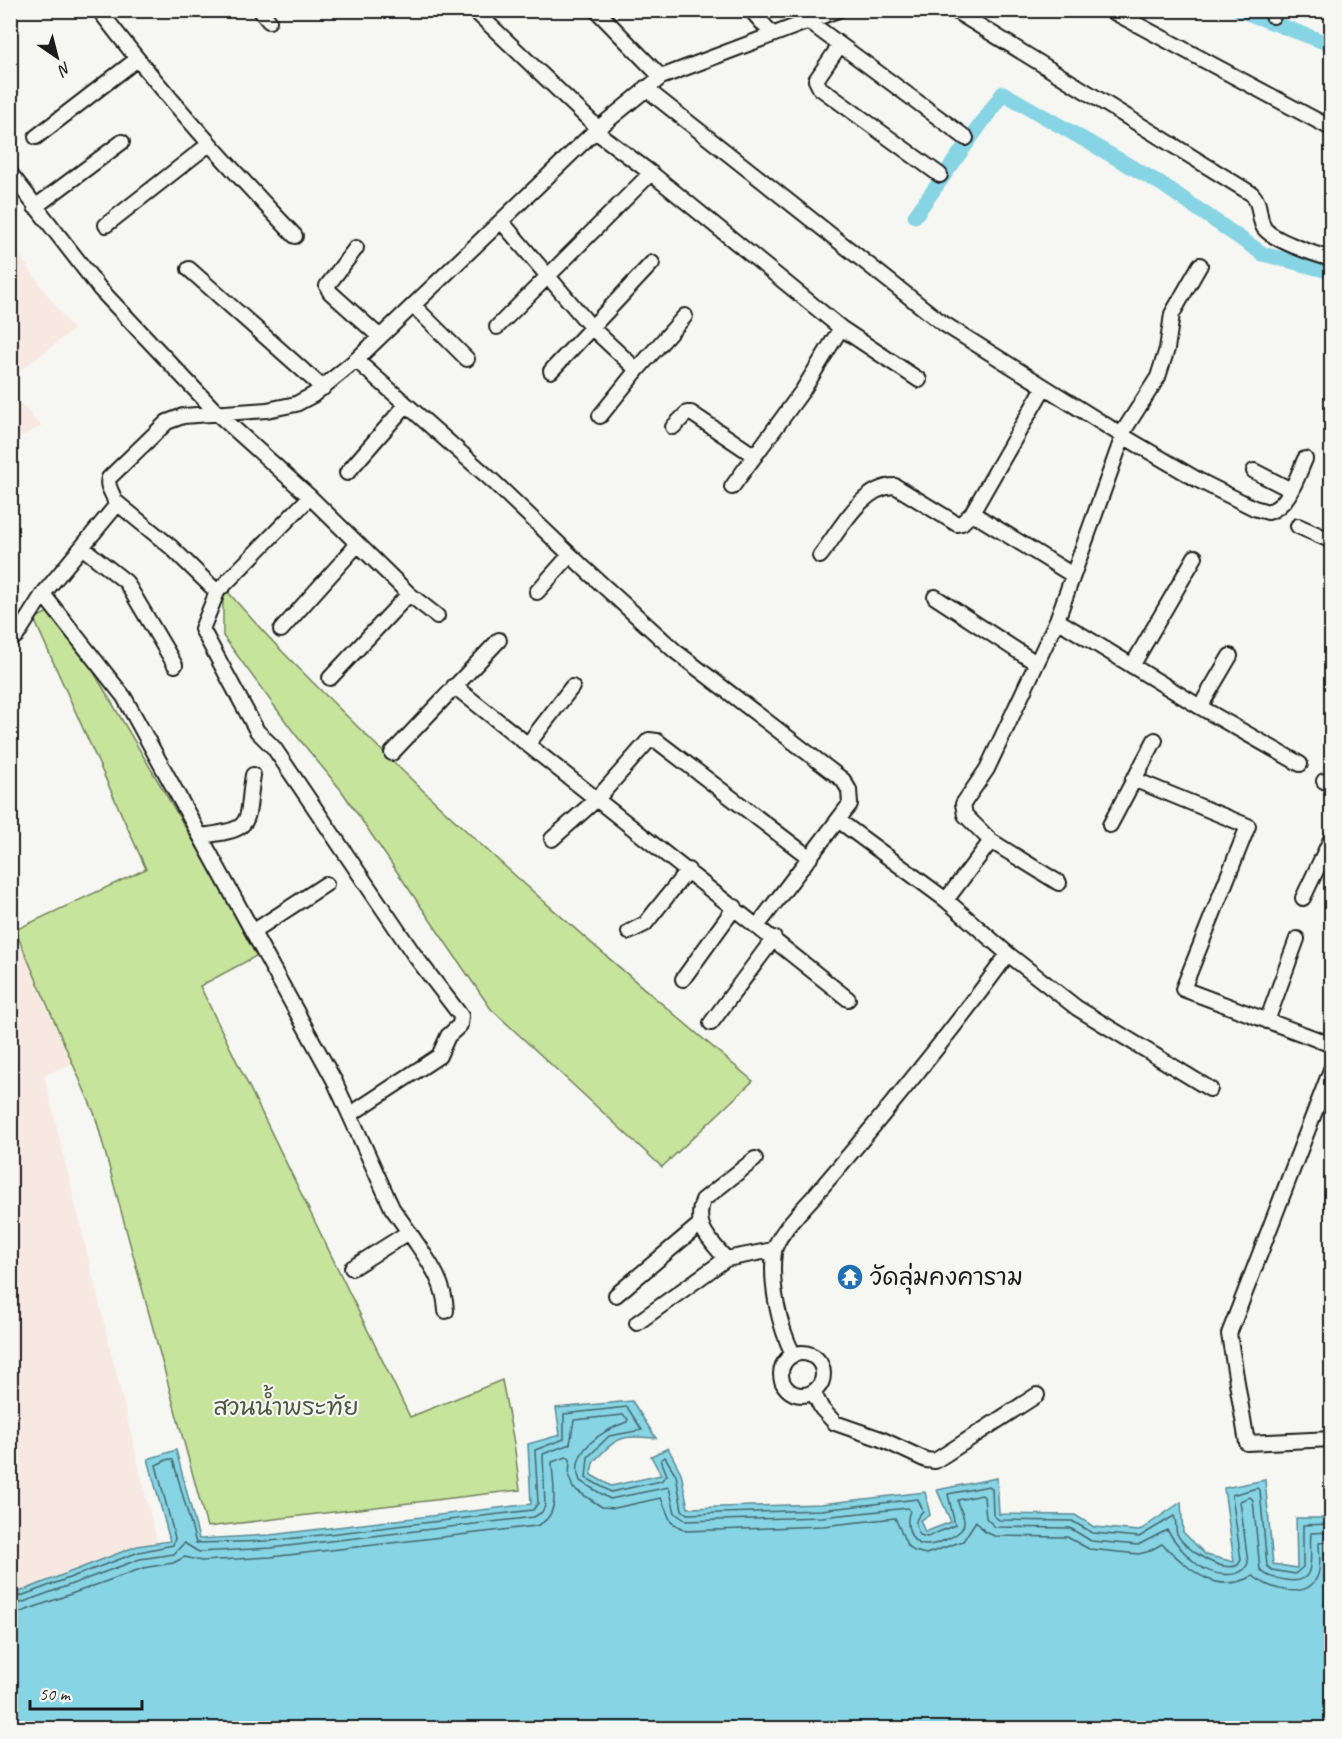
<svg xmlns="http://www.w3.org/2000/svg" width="1342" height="1739" viewBox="0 0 1342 1739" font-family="Caveat,'Playpen Sans Thai',sans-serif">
<rect width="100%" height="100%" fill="#f6f6f2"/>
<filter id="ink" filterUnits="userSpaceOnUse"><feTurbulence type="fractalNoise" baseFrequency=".0167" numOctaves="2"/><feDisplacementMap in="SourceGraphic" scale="12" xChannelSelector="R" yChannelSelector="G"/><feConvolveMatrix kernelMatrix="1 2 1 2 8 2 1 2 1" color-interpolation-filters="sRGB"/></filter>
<g filter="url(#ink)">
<path fill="#f7e9e2" d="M 10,243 L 73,330 L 11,378 L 10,378 Z
M 10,392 L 41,426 L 11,442 L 10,442 Z
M 10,919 L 72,1064 L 44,1075 L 158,1546 L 11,1593 Z"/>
<path fill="#c6e49c" stroke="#71805c" stroke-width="1.5" d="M 223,586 C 266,637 313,683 361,730 C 485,854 619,968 753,1081 L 662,1167 L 491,1009 L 341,790 L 295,734 L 223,636 Z
M 56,608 L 260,954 L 200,986 L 410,1417 L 502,1380 L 514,1443 L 520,1490 L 207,1527 L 95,1115 L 15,930 L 146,869 L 34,619 Z"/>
<path fill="#86d4e4" stroke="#5c8a94" stroke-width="1.5" d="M 632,1401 L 656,1438 C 632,1437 622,1433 604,1451 C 594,1462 593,1458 591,1475 L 611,1486 L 661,1475 L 651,1456 L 668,1448 L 681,1473 L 688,1508 L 821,1504 L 925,1492 L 930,1515 L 920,1520 L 925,1532 L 951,1522 L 937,1490 L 997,1478 L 999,1514 L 1075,1515 L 1094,1527 L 1139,1531 L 1181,1502 L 1183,1532 L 1206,1555 L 1234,1562 L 1224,1488 L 1265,1480 L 1273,1564 L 1297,1568 L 1296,1518 L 1331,1518 L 1331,1728 L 11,1728 L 11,1595 L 137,1546 L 170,1541 L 148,1459 L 176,1450 L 199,1539 L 270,1535 L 531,1504 L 528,1444 L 560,1435 L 556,1408 Z"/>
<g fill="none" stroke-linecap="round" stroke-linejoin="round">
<path stroke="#46666c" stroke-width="1.5" d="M 10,1600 L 139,1552 L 173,1545 L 175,1538 L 156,1465 L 169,1459 L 173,1460 L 196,1543 L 270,1541 L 533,1510 L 538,1503 L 535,1450 L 564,1439 L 564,1414 L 627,1407 L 642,1430 L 609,1436 L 588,1457 L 586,1478 L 611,1492 L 661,1481 L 667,1475 L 661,1460 L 665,1457 L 676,1475 L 682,1510 L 687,1514 L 821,1510 L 918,1499 L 923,1511 C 914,1520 914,1523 920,1535 L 927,1537 L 955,1525 L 948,1494 L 989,1486 L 992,1489 L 993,1515 L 999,1520 L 1072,1521 L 1093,1533 L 1139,1537 L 1174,1516 C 1177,1522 1175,1529 1177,1534 C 1185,1550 1222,1573 1238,1565 L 1241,1560 L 1232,1495 L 1257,1488 L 1260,1491 L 1267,1566 L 1272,1570 L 1295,1574 L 1303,1567 L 1303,1525 L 1332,1524
M 10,1607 L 140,1559 L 174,1554 L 184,1543 L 199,1552 L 271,1548 L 534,1517 L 542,1512 L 545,1506 L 543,1454 L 570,1444 L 574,1420 L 623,1415 L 628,1419 L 627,1422 C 603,1430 568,1451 580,1481 L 610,1499 L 669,1487 L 675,1513 L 686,1521 L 822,1517 L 908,1508 L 910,1511 C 905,1522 909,1544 925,1545 C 934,1546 959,1536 963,1527 C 967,1517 958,1509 958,1500 L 982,1495 L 984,1497 L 986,1518 L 995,1527 L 1070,1528 L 1091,1541 L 1138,1545 L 1167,1530 C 1175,1542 1185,1555 1198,1565 C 1211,1575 1241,1581 1248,1563 L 1240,1501 L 1250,1497 L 1253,1500 L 1260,1569 C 1267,1578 1276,1578 1286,1580 C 1320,1586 1308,1554 1311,1533 L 1332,1532
M 10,1616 L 143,1568 L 173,1563 L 185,1557 L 201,1561 L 271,1557 L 536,1526 C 563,1516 552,1484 552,1462 L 567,1457 L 570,1459 L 569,1477 L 573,1488 L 602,1507 L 615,1508 L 661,1498 L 671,1522 L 686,1531 L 823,1526 L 895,1518 L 907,1545 L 914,1551 L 926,1554 L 963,1541 L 976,1521 L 984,1531 L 994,1536 L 1067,1537 L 1089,1549 L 1138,1554 L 1147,1552 L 1162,1544 C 1189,1568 1214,1597 1253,1576 C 1268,1589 1306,1601 1317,1577 C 1322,1567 1319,1553 1319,1543 L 1332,1541"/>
<path stroke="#86d4e4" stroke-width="15" d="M 1239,10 L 1332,45
M 915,216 L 1003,93 L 1163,185 L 1263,254 L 1332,272"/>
<defs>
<path id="street" d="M 99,10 C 160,90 226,164 295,236
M 260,10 L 269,21
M 474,10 L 598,128
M 596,10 L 661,77
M 751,10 L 772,34
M 954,10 L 1252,194 C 1261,203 1258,215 1263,226 C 1268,239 1317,255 1332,259
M 1110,10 L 1331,128
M 1273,16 L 1276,10
M 808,21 L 966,138
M 840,45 L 816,80 L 820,88 L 940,175
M 645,88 L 941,322 L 1123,436 L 1198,480 L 1254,508 L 1268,512 C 1289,506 1297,477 1305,459
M 595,131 L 651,173 L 841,328 L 919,380
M 36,137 L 136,60
M 10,173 L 100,289 L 219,415 L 310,497 L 409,594 L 437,616
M 35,207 L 122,142
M 501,221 L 592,328 L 637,370 L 685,316
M 106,225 L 208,145
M 356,248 L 327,286 L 330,292 L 380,337
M 189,269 L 323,388
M 413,305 L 467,359
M 497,327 L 651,173
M 356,360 L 495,483 L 585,569 L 675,651 L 843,780 L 849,790 L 850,804 L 758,925
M 551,371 L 652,263
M 600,416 L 637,370
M 673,427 L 687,413 L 691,413 L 755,456
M 1121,435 L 1158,377 L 1167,349 L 1172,314 L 1200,265
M 1254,471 L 1291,490
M 347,473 L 406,405
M 732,487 L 803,390 L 841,328
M 116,502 L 171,547 L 217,592 L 202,629 L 257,731 L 274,748 L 415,956 L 461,1016 L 460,1025 L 448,1036 L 439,1056 L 351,1114
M 972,513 L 1043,389
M 1298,526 L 1332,541
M 83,548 L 126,582 L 175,665
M 820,556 C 839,532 861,486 895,486 L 957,524 L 962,523 L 972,513 L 1071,574
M 223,586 L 310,497
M 537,592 L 570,555
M 43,594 L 124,697 L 334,1080 L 392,1208 L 409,1232 L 352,1268
M 935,597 L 1036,663
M 1057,620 L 1200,707 L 1300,764
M 281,630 L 357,545
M 10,641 L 17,635 L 43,594 L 115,507 C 117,495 105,489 109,478 L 167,422 L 183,416 L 267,410 L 296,404 L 313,395 L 356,360 L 595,131 L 661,77 L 838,10
M 1132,666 L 1195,557
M 330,678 L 409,594
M 454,686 L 848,999
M 1200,707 L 1230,656
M 528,744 L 572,687
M 392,753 L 499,640
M 1133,779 L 1248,826 L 1183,989 L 1332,1045
M 1324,781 L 1332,785
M 838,820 L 946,900 L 1008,954 L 1077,1008 L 1210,1089
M 1110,825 L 1155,740
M 201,836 C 257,829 245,824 253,775
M 552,839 L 597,799 L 649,740 L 657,741 L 810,858
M 991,841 L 1059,883
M 1303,898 L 1332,837
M 946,900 L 991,841 L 965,815 L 963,804 L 987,769 L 1057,620 L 1123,436
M 254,931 L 326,884
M 629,932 L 645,924 L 688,870
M 683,979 L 735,907
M 1267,1021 L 1297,939
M 711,1023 L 774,938
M 1332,1067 L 1229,1334 L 1247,1443 L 1332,1439
M 409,1232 C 426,1258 445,1280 446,1311
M 726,1259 C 710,1240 693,1226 703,1200 L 755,1159
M 616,1295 L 699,1225
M 637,1323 L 726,1259 L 773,1250
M781 1374a21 21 0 1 1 42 0a21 21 0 1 1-42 0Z
M 793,1354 C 779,1326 770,1285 774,1252 C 776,1235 805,1207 816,1194 C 883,1116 948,1037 1008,954
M 813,1392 L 822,1409 L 835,1423 L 881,1439 L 926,1460 L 935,1461 L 1037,1395"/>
</defs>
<use href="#street" stroke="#1c1c1c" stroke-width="18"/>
<use href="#street" stroke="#f6f6f2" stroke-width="14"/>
</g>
</g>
<defs>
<symbol id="temple-disc" viewBox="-11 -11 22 22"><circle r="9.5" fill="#1f6fb2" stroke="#f6f6f2"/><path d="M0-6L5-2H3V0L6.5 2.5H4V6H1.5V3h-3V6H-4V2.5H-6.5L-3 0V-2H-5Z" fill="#fff"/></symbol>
</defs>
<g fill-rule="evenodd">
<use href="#temple-disc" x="835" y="1262" width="30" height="30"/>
</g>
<g text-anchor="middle" stroke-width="4.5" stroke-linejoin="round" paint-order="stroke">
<g font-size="24" fill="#1c1c1c" stroke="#f6f6f2" text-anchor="start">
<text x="870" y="1285">วัดลุ่มคงคาราม</text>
</g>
<g font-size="24" fill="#4f5842" stroke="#f6f6f2">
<text x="286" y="1415">สวนน้ำพระทัย</text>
</g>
</g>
<rect width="1342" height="1739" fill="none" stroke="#f6f6f2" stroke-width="36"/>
<rect x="18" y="18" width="1306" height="1703" fill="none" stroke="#1c1c1c" stroke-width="2" filter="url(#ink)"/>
<g transform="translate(57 57) rotate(145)" stroke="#f6f6f2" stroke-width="4.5" paint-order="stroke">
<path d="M0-4.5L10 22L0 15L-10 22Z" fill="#1c1c1c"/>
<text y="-9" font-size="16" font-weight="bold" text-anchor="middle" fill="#1c1c1c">N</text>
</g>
<path d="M30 1700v9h112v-9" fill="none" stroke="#1c1c1c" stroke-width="3"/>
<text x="39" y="1700" font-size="18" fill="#1c1c1c" stroke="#f6f6f2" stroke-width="4.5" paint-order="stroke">50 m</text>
</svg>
